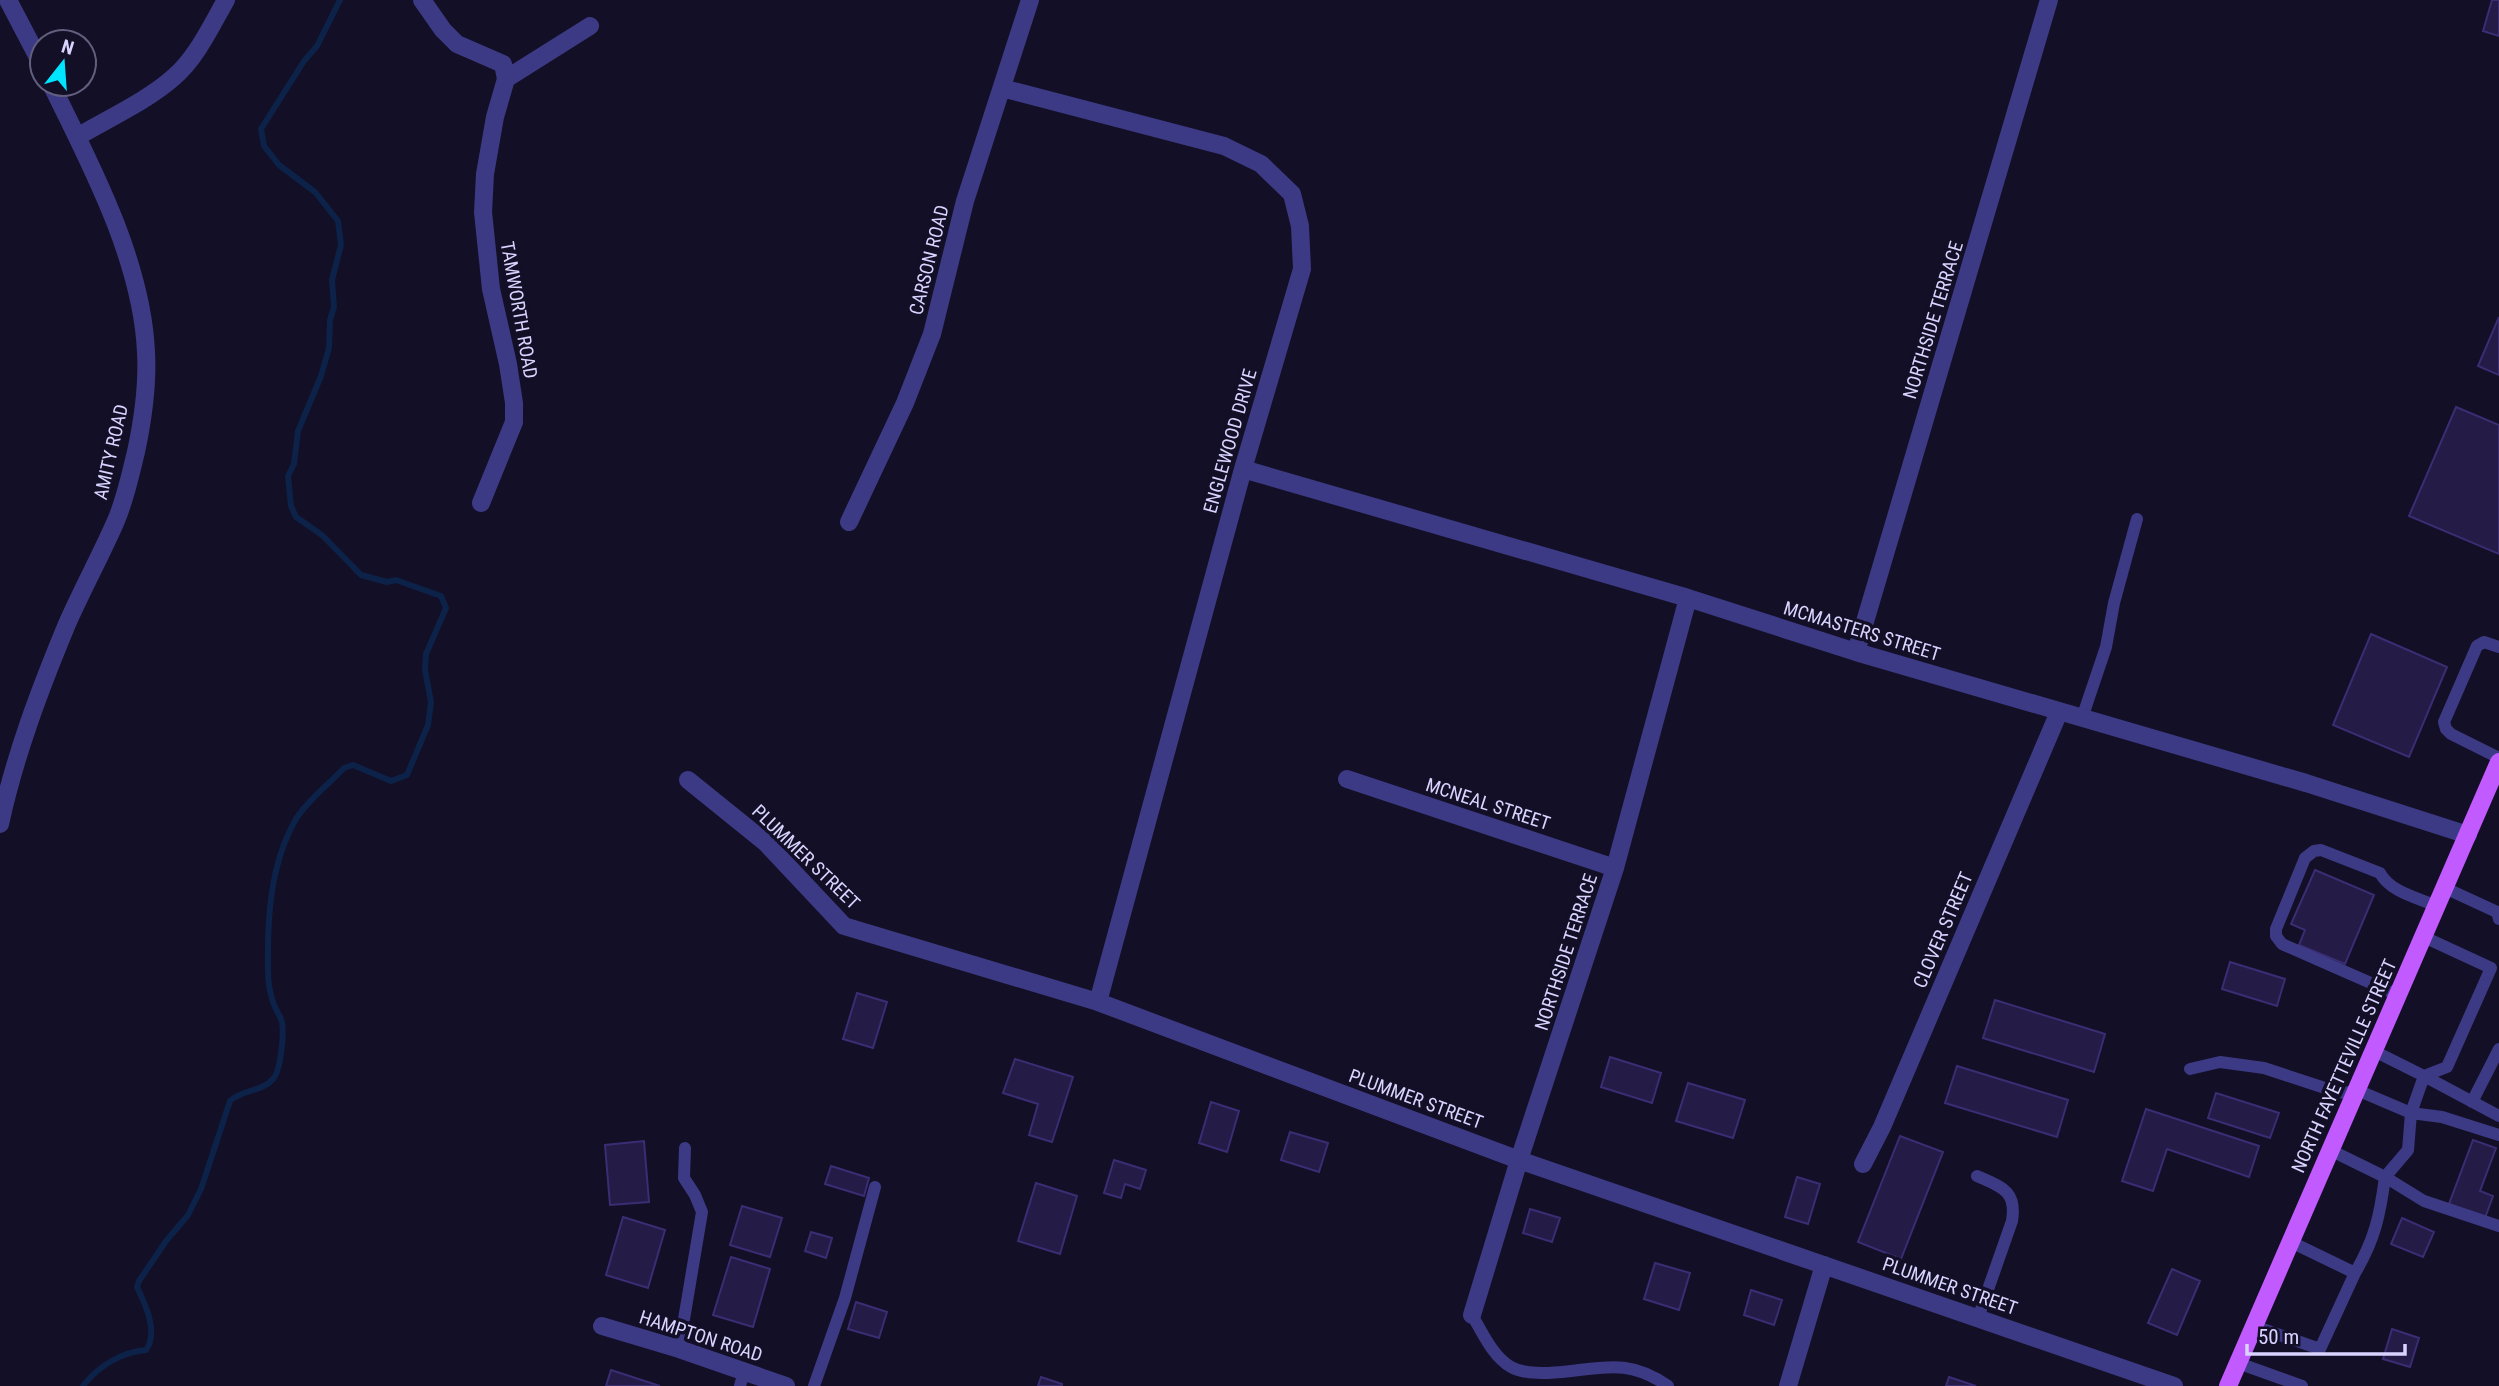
<svg xmlns="http://www.w3.org/2000/svg" width="2499" height="1386" viewBox="0 0 2499 1386" font-family="'Roboto Condensed',sans-serif">
<style>
.lines{fill:none;stroke-linecap:round;stroke-linejoin:round}
.stream{stroke:#0c2248;stroke-width:6}
.building{fill:#241b47;stroke:#3b2d73;stroke-width:2}
.service{stroke:#3d3a85;stroke-width:12}
.minor{stroke:#3d3a85;stroke-width:18}
.primary{stroke:#c25bff;stroke-width:18}
.labels{text-anchor:middle;dominant-baseline:central;stroke-width:7;stroke-linejoin:round;paint-order:stroke}
.street-label{font-size:19px;fill:#d9d4ff;stroke:#130f26}
</style>
<rect width="100%" height="100%" fill="#130f26"/>
<g class="lines">
<path class="stream" d="M83,1386C98,1366 122,1352 146,1350C159,1332 145,1304 137,1287L139,1281L166,1241L188,1215L201,1189L230,1101C243,1089 262,1092 273,1079C281,1070 284,1034 282,1022C280,1015 275,1009 273,1002C270,993 268,980 268,971C267,919 270,864 296,819C306,802 330,783 344,768L353,765L391,781L407,775L428,725L431,702L425,670L426,654L446,608L441,596L396,580L387,582L361,575L322,535L296,517L291,506L288,476L294,464L298,431L321,376L329,348L330,320L334,307L332,280L341,245L338,221L315,192L279,165L264,146L261,129L304,61L317,46L340,0"/>
</g>
<path class="building" d="M2492,0H2499V36L2483,31Z
M2499,317V375L2478,366Z
M2456,407L2499,425V554L2409,516Z
M2371,634L2447,667L2409,757L2333,725Z
M2315,870L2374,895L2345,964L2299,945L2305,930L2291,924Z
M2230,962L2285,979L2277,1006L2222,989Z
M857,993L887,1002L873,1048L843,1039Z
M1995,1000L2105,1034L2094,1072L1983,1038Z
M1610,1057L1661,1073L1652,1103L1601,1087Z
M1015,1059L1073,1077L1052,1142L1029,1135L1038,1104L1003,1093Z
M1957,1066L2068,1100L2057,1137L1945,1103Z
M1688,1083L1745,1100L1733,1138L1676,1121Z
M2216,1093L2279,1113L2270,1138L2208,1118Z
M1211,1102L1239,1111L1227,1152L1199,1143Z
M2146,1109L2259,1146L2249,1177L2167,1149L2153,1191L2122,1181Z
M1290,1132L1328,1143L1319,1172L1281,1160Z
M1900,1136L1943,1152L1901,1259L1858,1242Z
M2473,1140L2496,1148L2480,1191L2493,1196L2485,1218L2449,1204Z
M644,1141L649,1202L610,1205L605,1145Z
M1114,1160L1146,1170L1140,1189L1125,1184L1121,1198L1104,1193Z
M831,1166L869,1178L864,1196L825,1184Z
M1797,1177L1820,1184L1808,1224L1785,1217Z
M1036,1183L1077,1196L1060,1254L1018,1241Z
M742,1206L782,1218L770,1257L730,1245Z
M1530,1209L1560,1218L1552,1242L1523,1233Z
M623,1217L665,1230L648,1288L606,1275Z
M2402,1218L2434,1232L2423,1257L2391,1244Z
M811,1232L832,1238L826,1258L805,1251Z
M731,1257L770,1269L753,1327L713,1315Z
M1655,1263L1690,1273L1679,1310L1644,1299Z
M2172,1269L2200,1281L2177,1335L2148,1323Z
M1751,1290L1782,1300L1774,1325L1744,1315Z
M856,1302L887,1312L879,1338L848,1329Z
M2392,1329L2419,1338L2410,1367L2383,1359Z
M611,1370L660,1386H606Z
M1041,1377L1062,1384V1386H1038Z
M1949,1377L1976,1386H1946Z"/>
<g class="lines">
<path class="service" d="M2499,647L2484,642L2477,646L2444,722L2446,729L2451,734L2499,758
M2082,718L2106,647L2114,603L2137,519
M2445,888L2497,912L2499,919
M2424,937L2491,968L2447,1067L2424,1076
M2398,995L2282,944L2276,936V929L2305,858L2314,851L2321,850L2380,873C2390,892 2418,898 2437,906
M2374,1051L2424,1076L2411,1113L2442,1117L2499,1135
M2190,1069L2220,1062L2264,1068L2334,1091L2345,1093L2357,1090L2411,1113L2408,1150L2385,1177L2424,1201L2499,1226
M2424,1076L2499,1116
M2472,1102L2499,1049
M2330,1150L2385,1177C2380,1215 2375,1239 2355,1273
M1977,1176C2002,1187 2017,1191 2012,1221L1978,1318
M1472,1315C1482,1332 1493,1357 1511,1367C1522,1373 1536,1373 1548,1373C1596,1371 1624,1355 1668,1386
M2254,1326L2320,1349L2355,1273L2291,1242
M679,1349L702,1212L695,1195L684,1178L685,1148
M2238,1363L2302,1386
M740,1386L744,1372
M814,1386L845,1298L875,1187"/>
<path class="minor" d="M8,0L42,65
M422,0L443,30L457,44L503,64L506,79L495,117L485,174L483,212L491,289L508,364L514,403V422L481,503
M506,79L590,26
M1002,88L1224,146L1261,164L1292,194L1300,226L1302,269L1243,469L1098,1002
M77,137C109,118 147,101 174,77C197,57 211,26 226,0
M1243,469L1688,598L1856,652L2306,783L2468,835
M849,522L905,403L932,334L965,201L1030,0
M1856,652L2049,0
M1347,779L1615,868
M688,780L766,843L844,926L1098,1002L1519,1160L2174,1386
M0,824C15,755 40,689 67,624C82,590 100,557 115,523C125,501 130,476 136,452C143,419 148,386 146,352C142,261 91,165 51,84
M1863,1164L1882,1127L2059,712
M1472,1315L1519,1160L1615,868L1688,598
M602,1326L679,1349L786,1386
M1788,1386L1824,1265"/>
<path class="primary" d="M2228,1386L2499,762"/>
</g>
<g class="labels">
<g class="street-label">
<text transform="translate(929 260) rotate(-76)">CARSON ROAD</text>
<text transform="translate(519 310) rotate(80)">TAMWORTH ROAD</text>
<text transform="translate(1933 320) rotate(-73)">NORTHSIDE TERRACE</text>
<text transform="translate(1230 441) rotate(-74)">ENGLEWOOD DRIVE</text>
<text transform="translate(111 452) rotate(-77)">AMITY ROAD</text>
<text transform="translate(1862 631) rotate(17)">MCMASTERS STREET</text>
<text transform="translate(1488 804) rotate(18)">MCNEAL STREET</text>
<text transform="translate(806 857) rotate(44)">PLUMMER STREET</text>
<text transform="translate(1943 930) rotate(-67)">CLOVER STREET</text>
<text transform="translate(1566 952) rotate(-72)">NORTHSIDE TERRACE</text>
<text transform="translate(2344 1066) rotate(-66)">NORTH FAYETTEVILLE STREET</text>
<text transform="translate(1416 1099) rotate(20)">PLUMMER STREET</text>
<text transform="translate(1950 1286) rotate(19)">PLUMMER STREET</text>
<text transform="translate(701 1336) rotate(18)">HAMPTON ROAD</text>
</g>
</g>
<g transform="translate(63 63) rotate(17)"><circle r="33" fill="#130f26" stroke="#625e7d" stroke-width="2"/>
<path d="M0-5L12 26L0 18L-12 26Z" fill="#00e5ff"/>
<text y="-10" font-size="19" font-weight="bold" text-anchor="middle" fill="#d9d4ff">N</text>
</g>
<path d="M2247 1344v10h158v-10" fill="none" stroke="#d9d4ff" stroke-width="3.5"/>
<text x="2258" y="1344" font-size="21" fill="#d9d4ff" stroke="#130f26" stroke-width="5" paint-order="stroke">50 m</text>
</svg>
